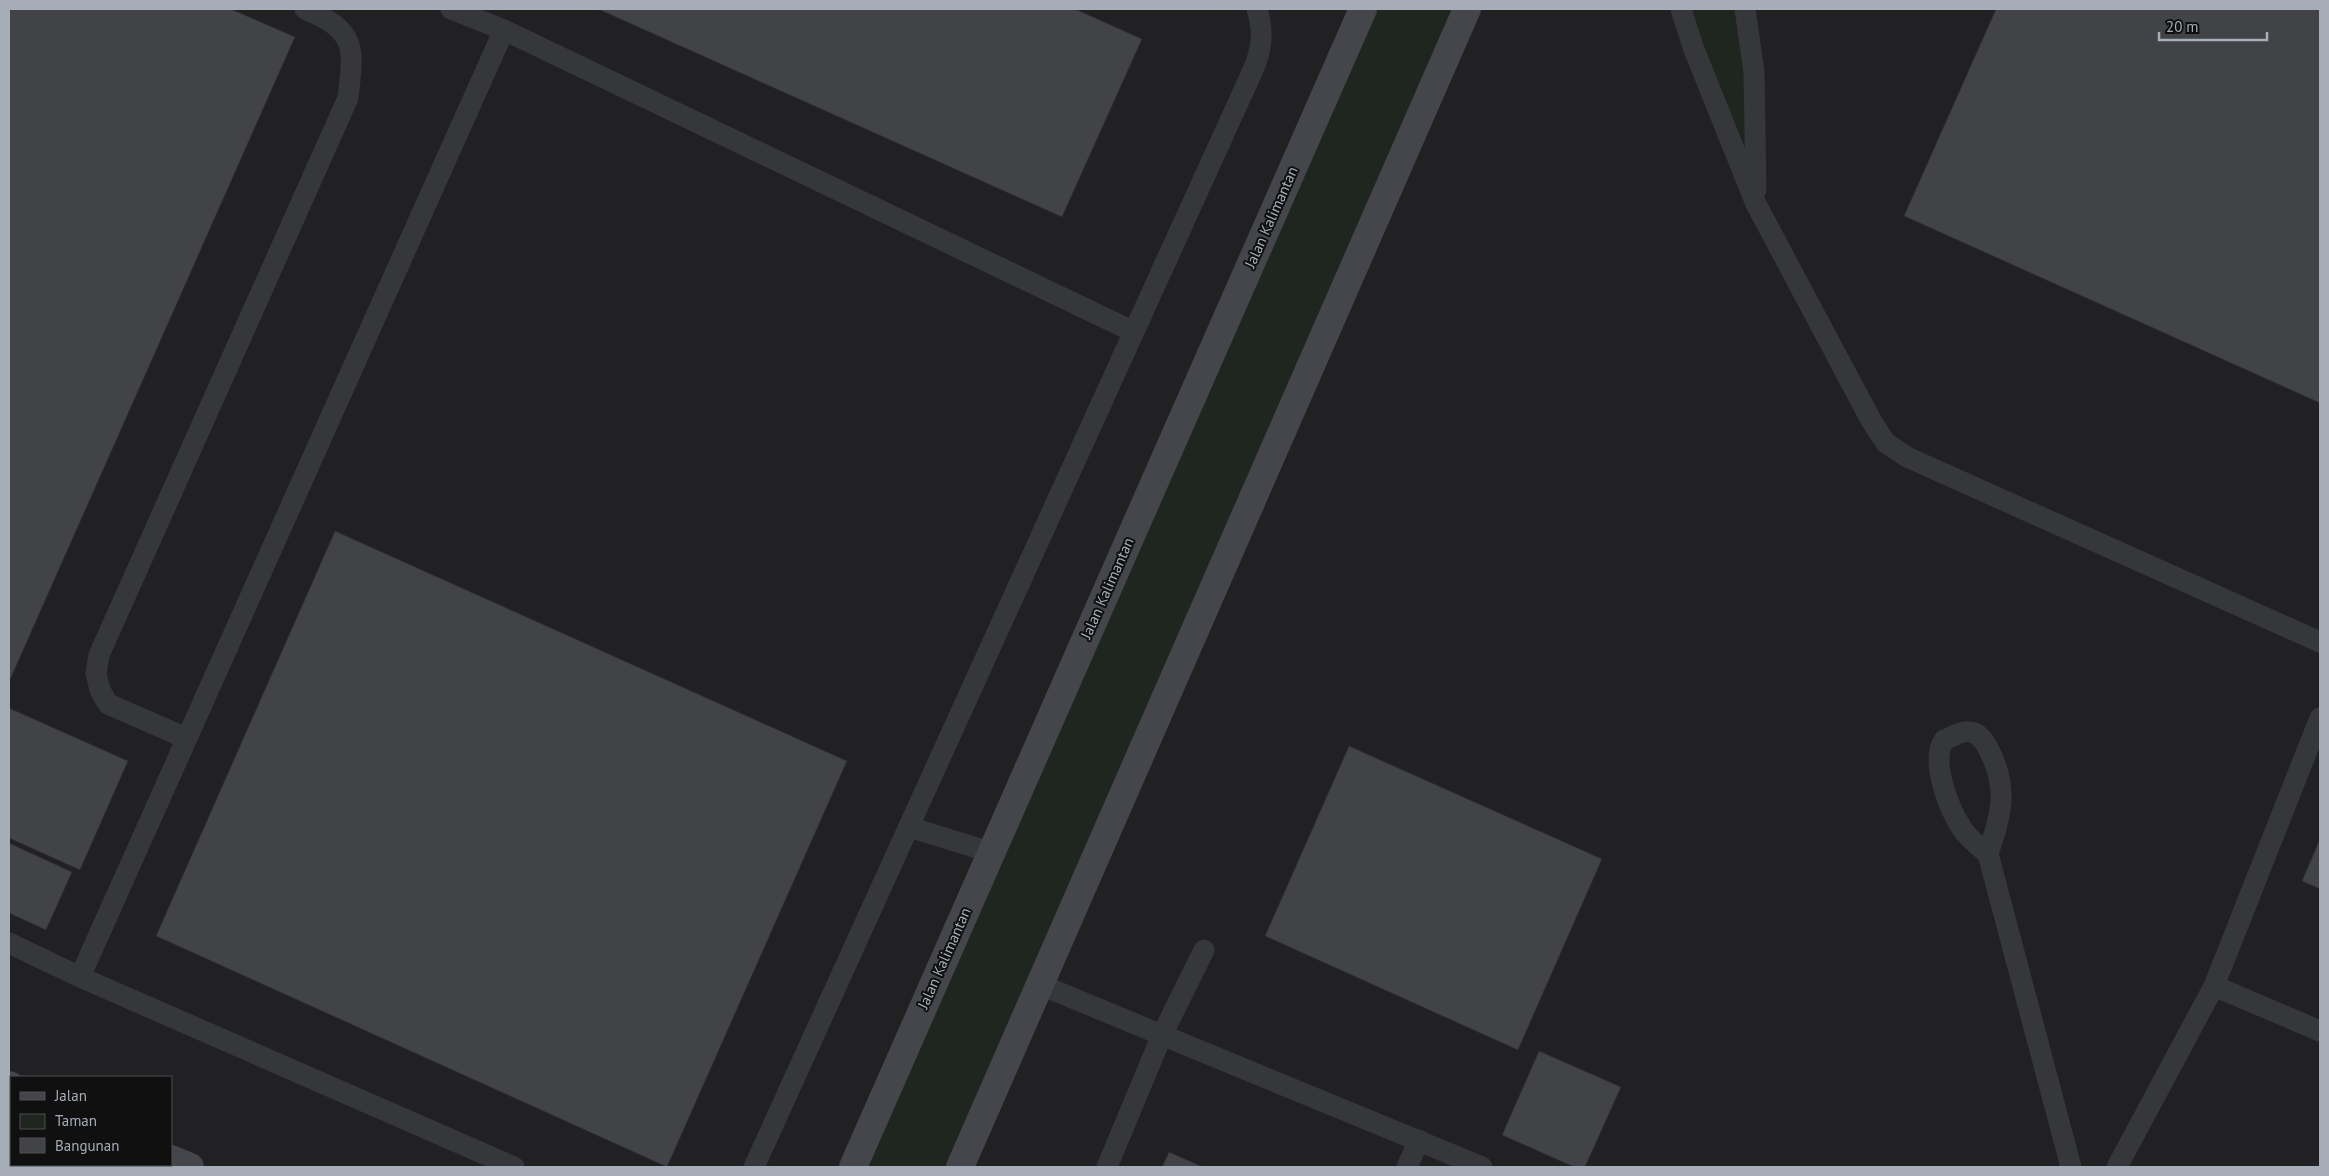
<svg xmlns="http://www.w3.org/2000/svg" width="2329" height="1176" viewBox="0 0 2329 1176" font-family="'PT Sans',sans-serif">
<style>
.built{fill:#212123;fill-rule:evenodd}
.green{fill:#1f261f}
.building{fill:#414346;stroke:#2f2f32}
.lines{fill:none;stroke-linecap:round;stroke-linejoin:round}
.lane{stroke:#36373b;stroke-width:21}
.secondary{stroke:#44464b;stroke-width:28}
.labels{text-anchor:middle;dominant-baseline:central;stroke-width:4;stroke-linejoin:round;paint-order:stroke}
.street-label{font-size:15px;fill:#a6adb7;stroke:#101011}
</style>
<rect width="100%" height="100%" fill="#151516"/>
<path class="built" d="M9,9H2320V1167H9ZM11,1077H171V1165H11Z"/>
<path class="green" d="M1363,9H1470L960,1167H853Z
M1681,9H1745L1756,204Z
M9,1085L11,1086V1165H171L190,1167H9Z"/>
<path class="building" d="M9,9H231L295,37L9,682Z
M598,9H1075L1142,39L1062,217Z
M1996,9H2320V403L1904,216Z
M335,531L847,761L667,1167L156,936Z
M9,708L128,761L80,870L9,838Z
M1349,746L1602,859L1518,1050L1265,936Z
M2320,839V889L2302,881Z
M9,843L72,872L46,930L9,913Z
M1539,1051L1621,1087L1585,1167H1574L1502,1135Z
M1169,1152L1203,1167H1162Z"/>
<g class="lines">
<path class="lane" d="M451,9L504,30L1134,332
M1681,9L1693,47L1756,204L1872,422L1886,443L1907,457L2320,642
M1745,9L1754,72L1756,190
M186,738L108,704L100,690L96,673L99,655L348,98C354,47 357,31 305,9
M909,827L990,852
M1988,854C2001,815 2009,789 1989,750C1985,742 1980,733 1970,732C1963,730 1952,737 1944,740C1930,761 1949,810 1963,830C1969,839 1980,847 1988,854L2071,1167
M9,943L80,977L514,1167
M1204,950L1162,1035L1482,1167
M80,977L504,30
M1041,985L1162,1035L1107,1167
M2214,986L2320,1031
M754,1167L1253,70C1262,49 1264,32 1257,9
M1407,1167L1419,1140
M2117,1167L2214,986L2320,718"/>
<path class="secondary" d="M9,1085L11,1086
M171,1159L190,1167
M853,1167L1363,9
M960,1167L1467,9"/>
</g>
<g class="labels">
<g class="street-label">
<text transform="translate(1271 217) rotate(-66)">Jalan Kalimantan</text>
<text transform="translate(1107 588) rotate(-66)">Jalan Kalimantan</text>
<text transform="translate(944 958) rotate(-66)">Jalan Kalimantan</text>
</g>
</g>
<rect width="2329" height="1176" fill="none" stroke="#a6adb7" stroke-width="20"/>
<rect x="10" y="1076" width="162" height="90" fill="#101011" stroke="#4c4f53"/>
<rect x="20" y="1092" width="25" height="8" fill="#44464b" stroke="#4c4f53"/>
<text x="55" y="1101" font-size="15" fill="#a6adb7">Jalan</text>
<rect x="20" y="1114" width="25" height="15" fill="#1f261f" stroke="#4c4f53"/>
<text x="55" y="1126" font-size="15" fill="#a6adb7">Taman</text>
<rect x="20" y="1138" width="25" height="15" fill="#414346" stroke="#4c4f53"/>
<text x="55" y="1151" font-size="15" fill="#a6adb7">Bangunan</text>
<path d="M2159 32v8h108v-8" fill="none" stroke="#a6adb7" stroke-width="2.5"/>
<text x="2166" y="32" font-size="15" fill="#a6adb7" stroke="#101011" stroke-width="4" paint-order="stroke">20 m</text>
</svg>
